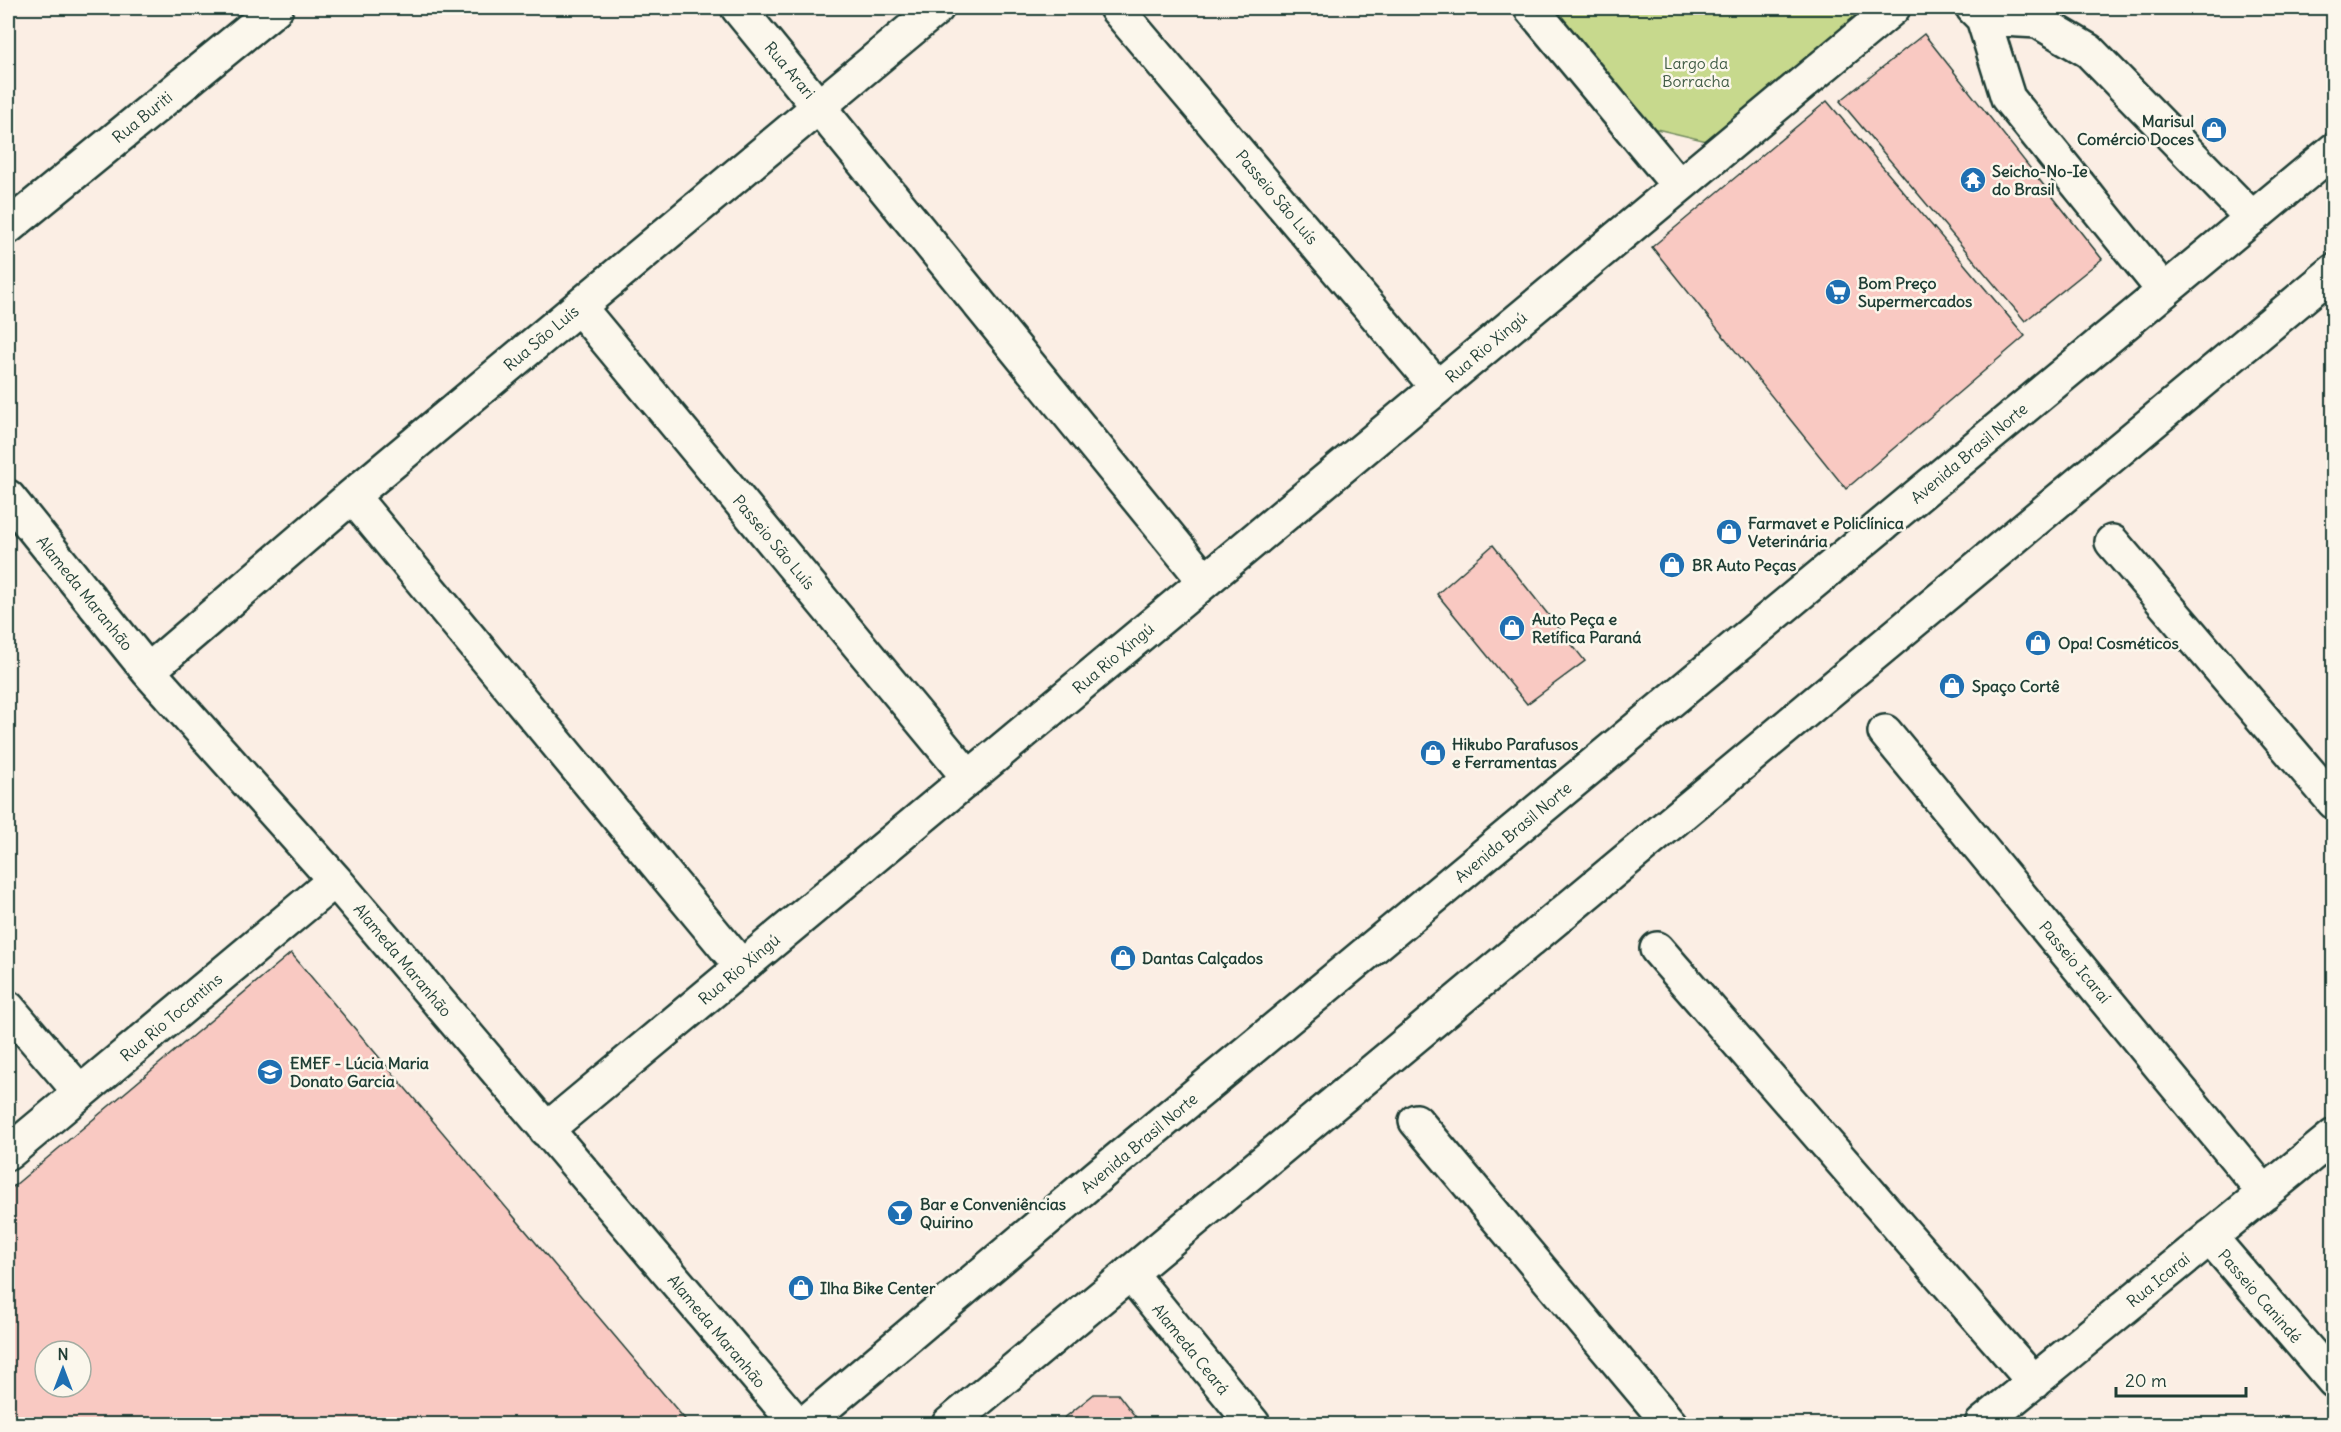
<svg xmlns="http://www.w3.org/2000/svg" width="2341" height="1432" viewBox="0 0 2341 1432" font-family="Delius,sans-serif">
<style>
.green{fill:#c7d98d;stroke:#738b60;stroke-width:1.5}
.building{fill:#f9c9c2;stroke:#1f3d34;stroke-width:1.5;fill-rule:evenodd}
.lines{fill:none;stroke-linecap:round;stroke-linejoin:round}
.minor-casing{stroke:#1f3d34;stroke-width:38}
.major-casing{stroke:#1f3d34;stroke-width:38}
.minor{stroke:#fbf7ec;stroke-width:33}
.major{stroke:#fbf7ec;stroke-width:33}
.labels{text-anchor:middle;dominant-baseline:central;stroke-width:5;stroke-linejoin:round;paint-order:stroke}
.park-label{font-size:16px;fill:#415c46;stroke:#fbf7ec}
.street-label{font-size:16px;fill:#1f3d34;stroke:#fbf7ec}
.poi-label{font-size:16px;font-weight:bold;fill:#1f3d34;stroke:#fbf7ec;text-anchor:start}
</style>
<rect width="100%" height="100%" fill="#fbeee4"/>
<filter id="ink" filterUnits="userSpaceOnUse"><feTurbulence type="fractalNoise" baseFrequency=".0167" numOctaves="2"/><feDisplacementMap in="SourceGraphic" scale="12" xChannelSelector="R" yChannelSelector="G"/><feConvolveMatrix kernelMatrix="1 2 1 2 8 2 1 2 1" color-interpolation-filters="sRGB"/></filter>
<g filter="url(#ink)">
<path class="green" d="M1546,8H1869L1715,143L1640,125Z"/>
<path class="building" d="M1924,34L2102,259L2025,321L1840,101Z
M1827,101L2025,336L1846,489L1652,247Z
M1493,545L1585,661L1527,704L1437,594Z
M291,953L689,1424H8V1191ZM45,1351H81V1387H45Z
M1094,1394H1118L1141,1424H1057Z"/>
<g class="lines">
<g class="minor-casing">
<path id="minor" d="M738,8L1205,581
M1116,8L1437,387
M1531,8L1679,186
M1973,8L1983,18L2008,98L2164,291
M1983,18L2038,21L2089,51L2252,218
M8,227L276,8
M579,307L969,778
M352,496L742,967
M8,497L148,671L335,880L797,1424
M2112,542L2334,802
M148,671L352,496L937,8
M1885,732L2265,1193
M1657,949L2034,1382
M8,1008L80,1092
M1416,1121L1670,1424
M546,1130L1893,8
M8,1153L335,880
M2210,1237L2334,1381
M1130,1273L1253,1424
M1982,1424L2334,1136"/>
</g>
<g class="major-casing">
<path id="major" d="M804,1424L1105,1170L2334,150
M949,1424L2334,271"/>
</g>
<use href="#minor" class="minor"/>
<use href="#major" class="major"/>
</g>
</g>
<defs>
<g id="shop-disc" transform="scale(1.35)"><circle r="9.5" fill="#1f6fb2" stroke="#fbf7ec"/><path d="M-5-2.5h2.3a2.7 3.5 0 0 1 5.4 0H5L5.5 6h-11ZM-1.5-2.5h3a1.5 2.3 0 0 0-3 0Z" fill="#fff"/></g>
<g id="temple-disc" transform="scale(1.35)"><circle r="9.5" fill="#1f6fb2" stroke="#fbf7ec"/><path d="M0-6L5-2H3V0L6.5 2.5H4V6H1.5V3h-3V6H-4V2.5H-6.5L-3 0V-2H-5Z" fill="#fff"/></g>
<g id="supermarket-disc" transform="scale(1.35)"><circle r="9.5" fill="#1f6fb2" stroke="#fbf7ec"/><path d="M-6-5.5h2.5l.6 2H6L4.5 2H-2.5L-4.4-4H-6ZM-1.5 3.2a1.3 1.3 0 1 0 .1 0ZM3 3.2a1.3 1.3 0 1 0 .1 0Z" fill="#fff"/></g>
<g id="school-disc" transform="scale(1.35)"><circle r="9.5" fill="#1f6fb2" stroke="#fbf7ec"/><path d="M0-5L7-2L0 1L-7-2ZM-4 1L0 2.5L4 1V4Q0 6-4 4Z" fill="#fff"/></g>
<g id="bar-disc" transform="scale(1.35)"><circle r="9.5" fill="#1f6fb2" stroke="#fbf7ec"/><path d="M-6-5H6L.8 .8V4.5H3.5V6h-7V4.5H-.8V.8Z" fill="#fff"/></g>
</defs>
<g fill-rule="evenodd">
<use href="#shop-disc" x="2214" y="130"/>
<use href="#temple-disc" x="1973" y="180"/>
<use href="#supermarket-disc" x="1838" y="292"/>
<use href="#shop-disc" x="1729" y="532"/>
<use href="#shop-disc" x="1672" y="565"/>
<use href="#shop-disc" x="1512" y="628"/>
<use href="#shop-disc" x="2038" y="643"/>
<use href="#shop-disc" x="1952" y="686"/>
<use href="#shop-disc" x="1433" y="753"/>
<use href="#shop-disc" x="1123" y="958"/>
<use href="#school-disc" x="270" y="1072"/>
<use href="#bar-disc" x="900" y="1213"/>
<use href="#shop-disc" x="801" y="1288"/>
</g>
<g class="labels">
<g class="park-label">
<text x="1696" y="63">Largo da<tspan x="1696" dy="18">Borracha</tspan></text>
</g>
<g class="street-label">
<text transform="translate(790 70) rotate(50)">Rua Arari</text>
<text transform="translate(142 117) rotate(-39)">Rua Buriti</text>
<text transform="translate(1277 197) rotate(50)">Passeio São Luís</text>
<text transform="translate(541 338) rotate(-40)">Rua São Luís</text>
<text transform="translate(1486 347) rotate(-40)">Rua Rio Xingú</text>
<text transform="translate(1969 453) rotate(-40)">Avenida Brasil Norte</text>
<text transform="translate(774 542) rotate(50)">Passeio São Luís</text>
<text transform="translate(85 593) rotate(51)">Alameda Maranhão</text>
<text transform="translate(1113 658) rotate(-40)">Rua Rio Xingú</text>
<text transform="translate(1513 832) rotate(-40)">Avenida Brasil Norte</text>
<text transform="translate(403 960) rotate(50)">Alameda Maranhão</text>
<text transform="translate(2075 962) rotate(50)">Passeio Icaraí</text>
<text transform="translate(739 969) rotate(-40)">Rua Rio Xingú</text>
<text transform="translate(171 1017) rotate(-40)">Rua Rio Tocantins</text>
<text transform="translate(1139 1143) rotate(-40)">Avenida Brasil Norte</text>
<text transform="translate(2158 1280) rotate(-39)">Rua Icaraí</text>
<text transform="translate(2260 1296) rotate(49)">Passeio Canindé</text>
<text transform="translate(717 1331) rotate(50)">Alameda Maranhão</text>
<text transform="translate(1191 1349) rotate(51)">Alameda Ceará</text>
</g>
<g class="poi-label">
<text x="2194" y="121" text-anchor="end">Marisul<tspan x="2194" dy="18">Comércio Doces</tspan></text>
<text x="1992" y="171">Seicho-No-Ie<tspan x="1992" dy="18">do Brasil</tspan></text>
<text x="1858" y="283">Bom Preço<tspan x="1858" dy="18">Supermercados</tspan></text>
<text x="1748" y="523">Farmavet e Policlínica<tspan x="1748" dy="18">Veterinária</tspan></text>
<text x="1692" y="565">BR Auto Peças</text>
<text x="1532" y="619">Auto Peça e<tspan x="1532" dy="18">Retífica Paraná</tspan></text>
<text x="2058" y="643">Opa! Cosméticos</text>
<text x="1972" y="686">Spaço Cortê</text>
<text x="1452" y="744">Hikubo Parafusos<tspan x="1452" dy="18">e Ferramentas</tspan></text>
<text x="1142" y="958">Dantas Calçados</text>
<text x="290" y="1063">EMEF - Lúcia Maria<tspan x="290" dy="18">Donato Garcia</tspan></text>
<text x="920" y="1204">Bar e Conveniências<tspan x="920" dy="18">Quirino</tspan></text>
<text x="820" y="1288">Ilha Bike Center</text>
</g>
</g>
<rect width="2341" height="1432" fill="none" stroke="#fbf7ec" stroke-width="30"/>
<rect x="15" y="15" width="2311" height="1402" fill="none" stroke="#1f3d34" stroke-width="2" filter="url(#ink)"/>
<g transform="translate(63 1369)"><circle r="28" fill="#fbf7ec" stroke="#a3ada2" stroke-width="1.5"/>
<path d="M0-4.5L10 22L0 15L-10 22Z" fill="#1f6fb2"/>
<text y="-9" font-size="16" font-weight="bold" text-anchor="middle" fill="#1f3d34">N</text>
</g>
<path d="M2116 1387v9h130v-9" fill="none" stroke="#1f3d34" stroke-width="3"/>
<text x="2125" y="1387" font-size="18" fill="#1f3d34" stroke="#fbf7ec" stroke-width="4.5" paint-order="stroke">20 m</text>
</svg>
